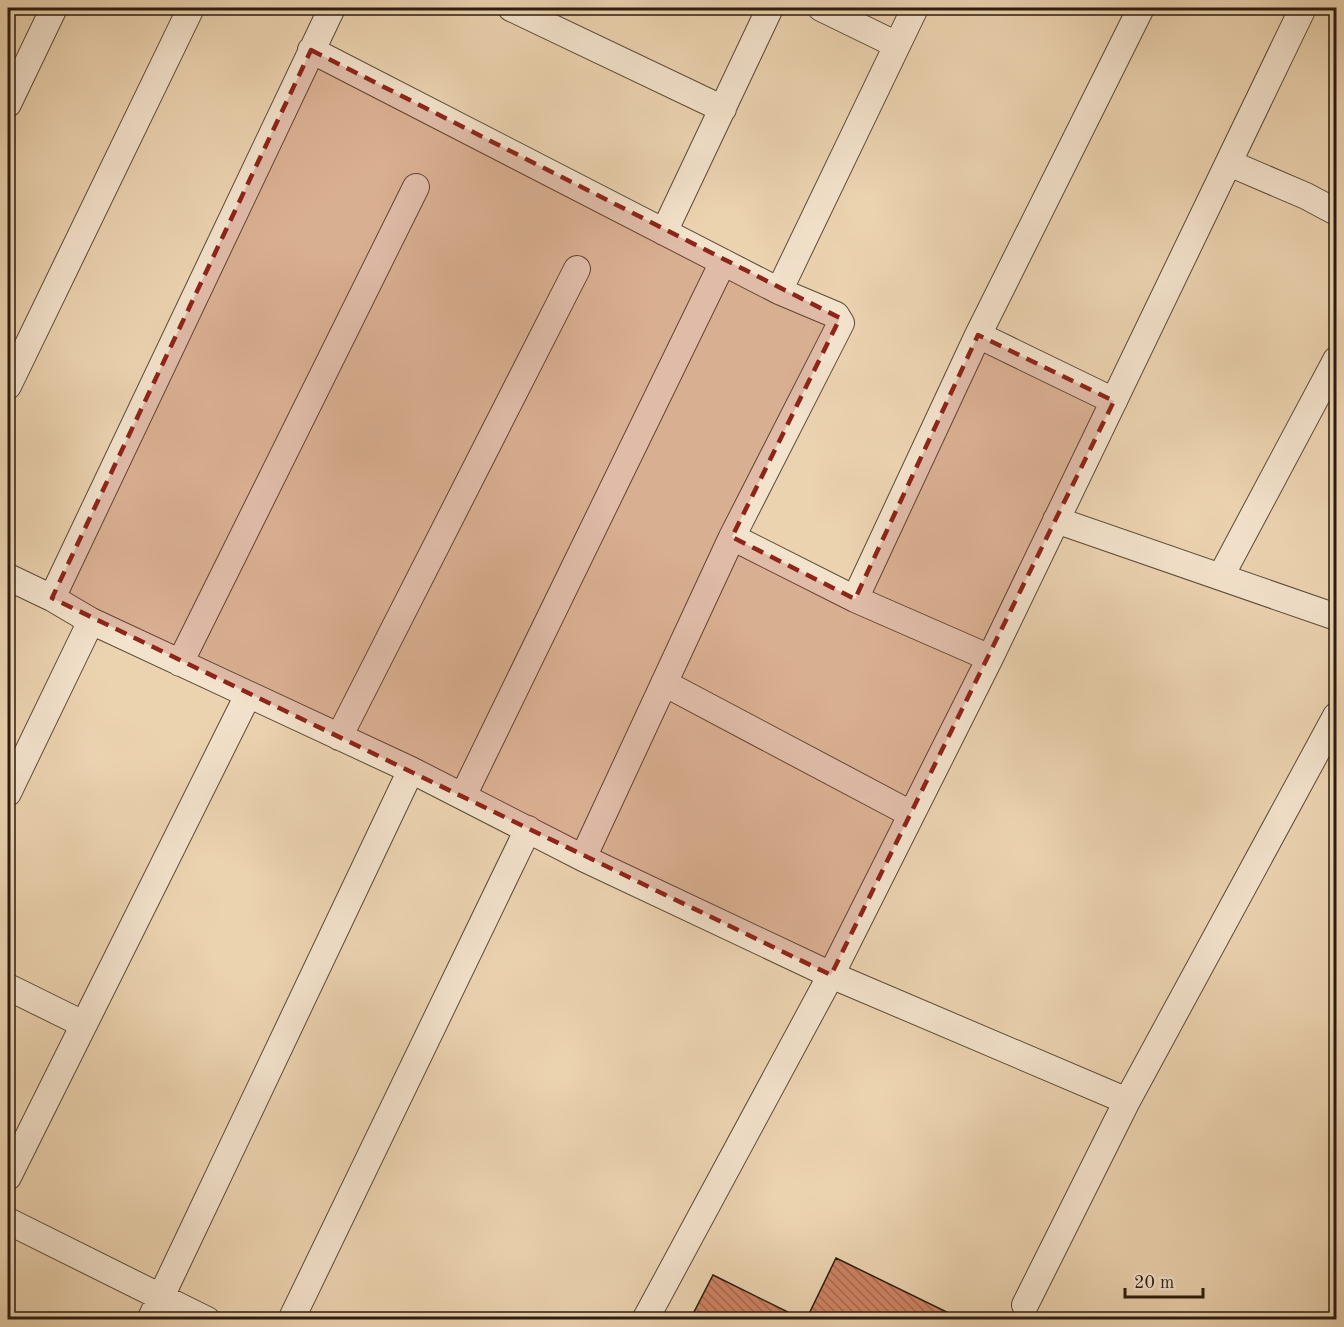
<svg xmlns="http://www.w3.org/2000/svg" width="1344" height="1327" viewBox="0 0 1344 1327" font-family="'Old Standard TT',serif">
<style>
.building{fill:url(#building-back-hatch);stroke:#2b1c0f;stroke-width:1.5}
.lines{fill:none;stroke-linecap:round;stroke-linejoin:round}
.minor-casing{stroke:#5b4a37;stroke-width:28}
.minor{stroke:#f3e2cc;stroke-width:26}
.marked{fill:#8f2418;fill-opacity:0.2;stroke:#8f2418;stroke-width:4.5;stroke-dasharray:12 8;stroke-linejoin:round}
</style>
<defs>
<pattern id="building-back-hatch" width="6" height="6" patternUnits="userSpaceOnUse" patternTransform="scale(1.5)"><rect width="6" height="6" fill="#ce8363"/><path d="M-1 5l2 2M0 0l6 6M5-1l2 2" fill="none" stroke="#a76a50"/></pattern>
</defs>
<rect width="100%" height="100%" fill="#ecd3b0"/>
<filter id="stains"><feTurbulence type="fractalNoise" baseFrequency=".00333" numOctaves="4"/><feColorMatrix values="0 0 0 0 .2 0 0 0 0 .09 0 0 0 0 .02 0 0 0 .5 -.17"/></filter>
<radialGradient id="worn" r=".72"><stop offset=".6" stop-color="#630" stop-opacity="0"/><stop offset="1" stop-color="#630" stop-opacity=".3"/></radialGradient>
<path class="building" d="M836,1258L963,1320H806Z
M713,1275L804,1320H704L693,1314Z"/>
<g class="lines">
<g class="minor-casing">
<path id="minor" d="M511,8L723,109
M821,8L897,45
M311,50L779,291L836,315L841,323L732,537L583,858
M8,104L54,8
M1229,163L1306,196L1336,212
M664,232L770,8
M779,291L915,8
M978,335L1114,401
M8,386L191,8
M1056,520L1336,617
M732,537L855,599L990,658
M1221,576L1336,360
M8,577L52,598L91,621L411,770L583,858L831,975L1127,1101L1336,716
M52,598L332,8
M855,599L978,335L1141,8
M180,663L416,187
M664,683L911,814
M339,737L577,269
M8,793L91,621
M463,796L723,262
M8,987L83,1024
M8,1177L248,695
M8,1221L207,1320
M1025,1305L1127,1101
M150,1320L411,770
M291,1320L528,829
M645,1320L831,975L990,658L1303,8"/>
</g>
<use href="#minor" class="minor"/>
</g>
<path class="marked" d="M311,50L840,318L732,537L855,599L978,335L1114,401L831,975L52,598Z"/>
<rect width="1344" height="1327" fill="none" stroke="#ecd3b0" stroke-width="30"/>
<rect x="9" y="9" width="1326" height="1309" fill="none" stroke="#2b1c0f" stroke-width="3"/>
<rect x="15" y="15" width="1314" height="1297" fill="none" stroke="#2b1c0f" stroke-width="1.5"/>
<path d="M1125 1288v9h78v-9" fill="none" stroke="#2b1c0f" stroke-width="3"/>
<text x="1134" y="1288" font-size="18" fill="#2b1c0f" stroke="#f3e2cc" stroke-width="4.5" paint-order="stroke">20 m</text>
<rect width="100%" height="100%" filter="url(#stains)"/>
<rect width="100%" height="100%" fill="url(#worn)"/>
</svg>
